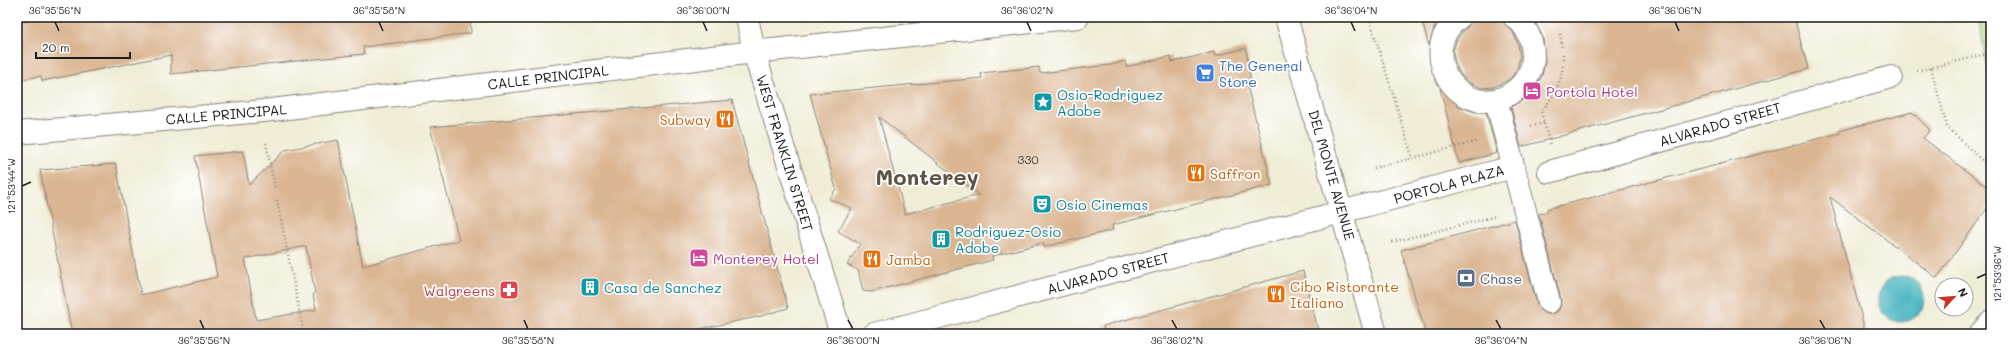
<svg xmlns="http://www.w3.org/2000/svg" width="2008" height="351" viewBox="0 0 2008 351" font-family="Mali,sans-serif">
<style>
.green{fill:#a6d17e;stroke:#61764d}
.water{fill:#43b2be;stroke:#30676d}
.building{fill:#dab592;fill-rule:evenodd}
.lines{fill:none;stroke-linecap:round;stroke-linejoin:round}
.minor-casing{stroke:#86847a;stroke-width:24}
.major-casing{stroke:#86847a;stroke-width:24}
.path{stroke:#86847a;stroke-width:2.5;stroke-dasharray:1 3;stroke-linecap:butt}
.minor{stroke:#fff;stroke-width:22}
.major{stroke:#fff;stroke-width:22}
.ticks{fill:none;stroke:#1c1c1c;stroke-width:1.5}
.labels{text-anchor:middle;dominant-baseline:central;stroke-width:3.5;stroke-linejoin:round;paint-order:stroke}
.number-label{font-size:12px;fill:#4c423a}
.shop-label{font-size:14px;fill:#366cbe;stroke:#fff;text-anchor:start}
.street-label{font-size:14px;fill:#1c1c1c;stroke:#fff}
.hotel-label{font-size:14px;fill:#b23c85;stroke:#fff;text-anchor:start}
.culture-label{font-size:14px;fill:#0d838f;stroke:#fff;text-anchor:start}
.food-label{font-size:14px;fill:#c56008;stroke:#fff;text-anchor:start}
.service-label{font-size:14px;fill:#4e5e75;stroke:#fff;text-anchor:start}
.health-label{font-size:14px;fill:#be3a42;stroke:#fff;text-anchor:end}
.town-label{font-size:22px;font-weight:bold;fill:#5e5245;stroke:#fff}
.neatline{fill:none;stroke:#1c1c1c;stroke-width:1.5}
.ticks-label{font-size:10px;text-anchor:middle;fill:#1c1c1c}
</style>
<rect width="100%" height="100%" fill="#fff"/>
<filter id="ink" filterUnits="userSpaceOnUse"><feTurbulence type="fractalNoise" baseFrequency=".025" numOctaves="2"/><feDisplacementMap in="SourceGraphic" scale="8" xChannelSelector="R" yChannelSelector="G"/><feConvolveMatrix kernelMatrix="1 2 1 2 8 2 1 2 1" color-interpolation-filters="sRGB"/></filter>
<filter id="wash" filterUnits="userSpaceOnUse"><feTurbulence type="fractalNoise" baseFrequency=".012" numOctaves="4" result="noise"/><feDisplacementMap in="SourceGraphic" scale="16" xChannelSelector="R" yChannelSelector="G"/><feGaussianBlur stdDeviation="0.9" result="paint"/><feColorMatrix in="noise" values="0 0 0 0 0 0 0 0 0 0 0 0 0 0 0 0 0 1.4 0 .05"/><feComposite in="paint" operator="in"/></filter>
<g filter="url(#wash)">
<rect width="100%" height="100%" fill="#f0edd7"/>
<path class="green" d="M1978,17H1991V76L1989,77Z"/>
<path class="water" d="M1878 299a23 23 0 1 1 46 0a23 23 0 1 1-46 0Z"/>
<g id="blocks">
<path class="building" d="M26,17H470L471,33L363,47L364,54L171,74V55L42,81L41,76L17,80V22H27Z
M1421,17H1443L1434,28L1429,46Z
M1472,17H1502L1503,22L1513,32L1518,44L1520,57L1517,69L1510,79L1494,87L1482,88L1470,83L1461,75L1455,63L1453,51L1457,39L1469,25Z
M1532,17H1794L1808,69L1521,147L1511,107L1526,98L1533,90L1542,76L1545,62L1543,37Z
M1246,48L1251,83L1247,85L1272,185L1112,225L1113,230L1044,247L1043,243L992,256L993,260L871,292L863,291L858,270L847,265L860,244L838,231L852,208L829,199L836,189L810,94L982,78L981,73L1039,67L1040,73L1111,65L1125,61L1126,67L1171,56L1172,62L1214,52L1215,56ZM879,117L979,195L905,214Z
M1440,88L1459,106L1475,112H1486L1497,153L1459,163Z
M732,100L788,308L761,316L677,334H72L40,170L116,164L141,295L217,277L195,156L243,151L249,185L285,150L338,140L363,266L459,240L430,127ZM306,246L315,293L313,294L316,310L256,320L245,259Z
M1912,112L1930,130L1923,138L1991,190V203L1937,278L1830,197L1866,334H1426L1401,250L1515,220L1537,305L1540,310L1545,314H1553L1558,311L1561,306V299L1539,214L1547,212V209L1840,133L1839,131Z
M1303,271L1319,334H1104L1103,326Z"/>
</g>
</g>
<g filter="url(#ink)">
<use href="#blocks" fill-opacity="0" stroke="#86847a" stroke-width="1"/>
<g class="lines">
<g class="minor-casing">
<path id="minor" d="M1460,17C1410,54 1466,130 1517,89C1526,81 1533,69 1533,57C1533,42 1527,25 1514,17
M1496,100L1549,302
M17,133L263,111L754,52L1078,17
M1549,172L1891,77
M874,334L1513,167"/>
</g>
<g class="major-casing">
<path id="major" d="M747,17L754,52L841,334
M1286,17L1376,334
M1980,334L1991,321"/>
</g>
<path class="path" d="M1369,17L1413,159
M1560,34L1562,49
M1931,68L1947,127L1991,169
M1917,71L1991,53
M1531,126L1544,123
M266,143L275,188
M1550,144L1541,112C1556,93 1564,79 1563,54
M1374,168L1478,141
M277,200L304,334
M1392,242L1497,216"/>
<use href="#minor" class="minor"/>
<use href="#major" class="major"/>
</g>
</g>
<path class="ticks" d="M55,22L59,31M379,22L383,31M703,22L707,31M1027,22L1031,31M1351,22L1355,31M1675,22L1679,31M22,186L31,182M1977,278L1986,274M200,320L204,329M524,320L528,329M848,320L853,329M1172,320L1177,329M1496,320L1501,329M1820,320L1825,329"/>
<defs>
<g id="supermarket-square" transform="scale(1)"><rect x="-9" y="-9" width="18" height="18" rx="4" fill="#3f7fe0" stroke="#fff"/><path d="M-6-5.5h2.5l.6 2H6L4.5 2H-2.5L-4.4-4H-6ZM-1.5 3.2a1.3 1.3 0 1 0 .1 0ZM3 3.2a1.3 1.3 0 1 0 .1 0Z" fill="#fff"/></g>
<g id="hotel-square" transform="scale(1)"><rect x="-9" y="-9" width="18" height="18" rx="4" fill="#d1479c" stroke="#fff"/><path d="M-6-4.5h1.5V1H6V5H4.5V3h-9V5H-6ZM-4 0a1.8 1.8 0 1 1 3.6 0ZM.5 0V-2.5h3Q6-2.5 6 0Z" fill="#fff"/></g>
<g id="sight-square" transform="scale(1)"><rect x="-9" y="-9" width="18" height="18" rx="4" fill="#0f9aa8" stroke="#fff"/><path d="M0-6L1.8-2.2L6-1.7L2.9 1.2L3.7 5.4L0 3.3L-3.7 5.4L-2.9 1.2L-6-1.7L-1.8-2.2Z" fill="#fff"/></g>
<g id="restaurant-square" transform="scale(1)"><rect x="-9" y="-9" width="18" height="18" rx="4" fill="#e8710a" stroke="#fff"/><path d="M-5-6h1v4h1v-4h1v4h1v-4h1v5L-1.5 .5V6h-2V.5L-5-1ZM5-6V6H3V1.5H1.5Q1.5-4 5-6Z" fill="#fff"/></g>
<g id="theatre-square" transform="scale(1)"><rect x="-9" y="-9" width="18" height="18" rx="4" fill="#0f9aa8" stroke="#fff"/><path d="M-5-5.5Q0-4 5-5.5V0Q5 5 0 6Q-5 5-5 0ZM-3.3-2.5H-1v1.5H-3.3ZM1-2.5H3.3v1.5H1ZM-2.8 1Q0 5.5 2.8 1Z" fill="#fff"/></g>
<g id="building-square" transform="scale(1)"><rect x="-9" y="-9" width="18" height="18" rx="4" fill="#0f9aa8" stroke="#fff"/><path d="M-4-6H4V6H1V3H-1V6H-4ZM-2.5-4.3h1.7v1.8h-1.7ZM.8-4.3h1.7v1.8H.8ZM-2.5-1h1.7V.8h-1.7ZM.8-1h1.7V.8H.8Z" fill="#fff"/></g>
<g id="bank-square" transform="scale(1)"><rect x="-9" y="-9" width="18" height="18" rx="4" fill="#5c6f8a" stroke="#fff"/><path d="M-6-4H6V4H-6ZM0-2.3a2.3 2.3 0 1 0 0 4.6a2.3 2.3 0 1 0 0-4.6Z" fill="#fff"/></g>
<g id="pharmacy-square" transform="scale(1)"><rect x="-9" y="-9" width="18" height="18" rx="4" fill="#e0444e" stroke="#fff"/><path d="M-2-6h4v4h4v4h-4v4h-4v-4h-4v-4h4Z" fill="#fff"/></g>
</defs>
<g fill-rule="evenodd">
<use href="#supermarket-square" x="1205" y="73"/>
<use href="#hotel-square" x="1532" y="91"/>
<use href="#sight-square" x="1043" y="102"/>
<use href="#restaurant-square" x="725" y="119"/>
<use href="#restaurant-square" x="1196" y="173"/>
<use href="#theatre-square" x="1042" y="204"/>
<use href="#building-square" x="941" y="239"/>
<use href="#hotel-square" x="699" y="258"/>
<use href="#restaurant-square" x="872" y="259"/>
<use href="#bank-square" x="1466" y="278"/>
<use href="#building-square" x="590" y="287"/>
<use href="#pharmacy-square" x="509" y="290"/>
<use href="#restaurant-square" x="1276" y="294"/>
</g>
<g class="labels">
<g class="number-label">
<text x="1028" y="159">330</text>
</g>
<g class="shop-label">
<text x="1219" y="65">The General<tspan x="1219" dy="16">Store</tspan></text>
</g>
<g class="street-label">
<text transform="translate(548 77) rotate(-7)">CALLE PRINCIPAL</text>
<text transform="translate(226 114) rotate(-5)">CALLE PRINCIPAL</text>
<text transform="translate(1720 124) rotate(-16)">ALVARADO STREET</text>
<text transform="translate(785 153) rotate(73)">WEST FRANKLIN STREET</text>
<text transform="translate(1332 175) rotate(74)">DEL MONTE AVENUE</text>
<text transform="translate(1449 184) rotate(-15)">PORTOLA PLAZA</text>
<text transform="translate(1108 273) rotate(-15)">ALVARADO STREET</text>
</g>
<g class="hotel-label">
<text x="1546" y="91">Portola Hotel</text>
<text x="713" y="258">Monterey Hotel</text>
</g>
<g class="culture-label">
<text x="1057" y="94">Osio-Rodriguez<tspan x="1057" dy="16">Adobe</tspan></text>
<text x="1056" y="204">Osio Cinemas</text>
<text x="955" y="231">Rodriguez-Osio<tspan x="955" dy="16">Adobe</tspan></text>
<text x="604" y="287">Casa de Sanchez</text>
</g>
<g class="food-label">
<text x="711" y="119" text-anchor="end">Subway</text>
<text x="1210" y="173">Saffron</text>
<text x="886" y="259">Jamba</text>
<text x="1290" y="286">Cibo Ristorante<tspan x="1290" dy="16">Italiano</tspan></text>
</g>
<g class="service-label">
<text x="1480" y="278">Chase</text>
</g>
<g class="health-label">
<text x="495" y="290">Walgreens</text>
</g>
<g class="town-label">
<text x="927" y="176">Monterey</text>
</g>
</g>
<rect width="2008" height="351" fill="none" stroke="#fff" stroke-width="44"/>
<g transform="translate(1954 297) rotate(64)"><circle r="19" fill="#ffffff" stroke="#a4a4a4"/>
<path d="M0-3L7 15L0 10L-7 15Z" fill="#c8321e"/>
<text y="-6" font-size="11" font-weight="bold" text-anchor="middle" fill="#1c1c1c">N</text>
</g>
<path d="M36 52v6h94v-6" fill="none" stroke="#1c1c1c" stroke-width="2"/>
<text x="42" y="52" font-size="12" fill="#1c1c1c" stroke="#ffffff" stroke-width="3" paint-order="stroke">20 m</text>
<rect x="22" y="22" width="1964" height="307" class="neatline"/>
<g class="ticks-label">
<text x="55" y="14">36°35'56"N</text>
<text x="379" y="14">36°35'58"N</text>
<text x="703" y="14">36°36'00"N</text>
<text x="1027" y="14">36°36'02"N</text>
<text x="1351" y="14">36°36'04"N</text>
<text x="1675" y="14">36°36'06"N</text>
<text transform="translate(11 186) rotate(-90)" y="4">121°53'44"W</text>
<text transform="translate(1997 274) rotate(-90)" y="4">121°53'36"W</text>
<text x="204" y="344">36°35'56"N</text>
<text x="528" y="344">36°35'58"N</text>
<text x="853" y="344">36°36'00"N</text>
<text x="1177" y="344">36°36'02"N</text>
<text x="1501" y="344">36°36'04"N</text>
<text x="1825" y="344">36°36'06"N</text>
</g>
</svg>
